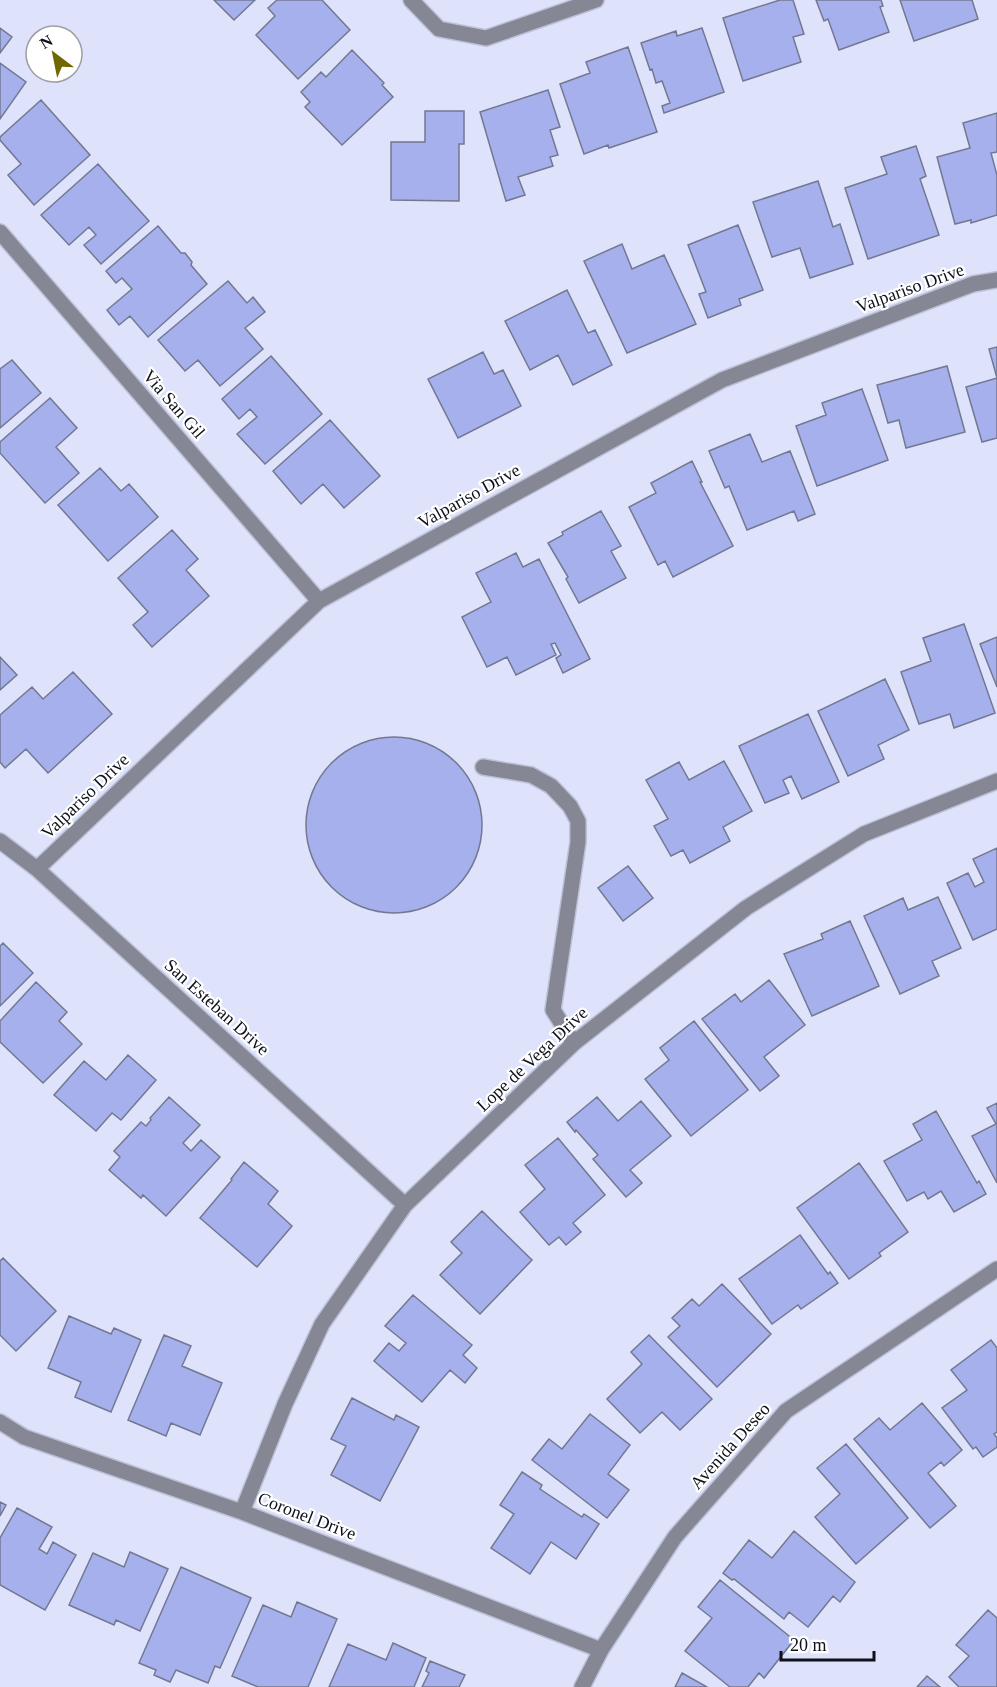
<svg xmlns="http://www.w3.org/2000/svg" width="997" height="1687" viewBox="0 0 997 1687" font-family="'Times New Roman',serif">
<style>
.building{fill:#a6b0ed;stroke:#737892;stroke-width:1.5}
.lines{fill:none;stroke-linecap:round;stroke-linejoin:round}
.service-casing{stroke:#bdc1d7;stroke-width:18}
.minor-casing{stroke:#bdc1d7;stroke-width:18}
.service{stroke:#858794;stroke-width:15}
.minor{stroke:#858794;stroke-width:15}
.labels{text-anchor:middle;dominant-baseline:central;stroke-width:4.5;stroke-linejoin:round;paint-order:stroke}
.street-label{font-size:18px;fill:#0e101a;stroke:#fff}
</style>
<rect width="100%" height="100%" fill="#dee3fb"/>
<path class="building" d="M214,0H255L234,20Z
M277,0H322L350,30L298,79L256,35L275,16L268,8Z
M780,0H793L804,34L793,37L801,62L743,81L723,18Z
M816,0H881L883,6L880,7L889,32L839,50L828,19L824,21Z
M900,0H972L978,19L914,41Z
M0,28L12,37L0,53Z
M702,28L724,92L664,113L662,106L670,103L662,81L656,83L652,69L650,70L641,43L676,31L677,36Z
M628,47L657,132L609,148L608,145L584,154L560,84L590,73L586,62Z
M352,50L384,83L382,85L393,97L342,145L305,107L310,102L301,92L321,72L326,77Z
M0,63L26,82L0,119Z
M548,90L560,127L550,130L558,155L550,157L553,166L518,177L525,195L506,201L480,112Z
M41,100L90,155L34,205L8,175L21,164L0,140V137Z
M425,111H464V144H459V201L391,200V142H425Z
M997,113V152L991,153L997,175V215L971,223V220L955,224L937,157L970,148L963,123Z
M916,146L926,176L920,179L939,235L868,259L845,188L887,174L881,157Z
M98,164L149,221L101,264L84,245L96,235L89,227L69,245L41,215Z
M818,181L833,227L840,224L853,264L810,278L800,248L772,257L753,202Z
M738,225L763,290L739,299L741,305L708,318L699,294L706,292L688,245Z
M158,226L181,253H185L192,262L191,265L207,284L148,337L130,316L119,325L107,310L132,289L122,278L116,283L106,271Z
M622,244L632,269L664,255L696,324L627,353L584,261Z
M228,281L247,303L253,297L265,312L245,328L263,349L220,386L198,360L185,371L158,340Z
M567,290L588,333L595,330L612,365L573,385L558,355L530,370L505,321Z
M997,347V378L989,349Z
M483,352L494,374L503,370L521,406L458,438L428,379Z
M271,356L322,414L265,464L237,434L257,417L250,409L239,419L222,399Z
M12,360L41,393L0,428V369Z
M947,366L965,432L906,448L899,420L888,423L877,385Z
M997,378V438L982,442L966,387Z
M862,389L888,460L817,486L796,426L826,415L822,403Z
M50,398L77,428L56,447L79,473L45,503L0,453V442Z
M330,420L380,476L344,508L323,484L301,504L273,471Z
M750,434L762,462L790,451L815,514L798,521L794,511L747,530L729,486L725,488L709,451Z
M692,461L702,482H700L733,546L673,577L665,561L658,565L629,507L656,493L651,483Z
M100,468L121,491L129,484L158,517L108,561L58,505Z
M601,511L621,546L611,551L626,578L579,603L566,579L568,577L548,543L563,535L562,532Z
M172,530L198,559L186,570L209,596L152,647L133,625L148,612L118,578Z
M516,553L523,567L539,559L590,659L563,673L556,658L561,655L555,643L551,644L556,655L516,675L507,657L487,667L462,617L491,602L476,573Z
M964,624L995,713L954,728L950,714L919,724L901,672L931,661L923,638Z
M997,637V687L980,644Z
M0,657L17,675L0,690Z
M73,672L112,714L48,773L26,749L5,768L0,762V715L32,687L43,699Z
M885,679L909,730L878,745L884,759L848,776L818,711Z
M808,714L839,782L802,799L791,776L783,780L789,793L765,803L739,746Z
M306 825a88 88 0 1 1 176 0a88 88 0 1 1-176 0Z
M724,761L752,811L723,827L730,841L690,863L683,850L671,856L654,826L668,819L646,780L679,762L689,780Z
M997,848V929L973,940L947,883L968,873L975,887L984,882L973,859Z
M628,866L653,898L623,921L598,888Z
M938,897L961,948L932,961L939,976L900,994L864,916L903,898L908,910Z
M850,921L879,986L812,1016L784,954L823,939L821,934Z
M3,943L33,973L0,1006V946Z
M769,980L805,1025L764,1057L779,1076L760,1091L702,1019L735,994L741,1002Z
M36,982L67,1012L59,1021L82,1044L43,1083L0,1042V1021Z
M694,1021L748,1090L691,1136L645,1079L669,1060L660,1048Z
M128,1055L156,1080L121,1120L112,1113L96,1131L54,1095L84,1061L106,1080Z
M169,1097L200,1125L183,1143L191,1151L201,1140L220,1157L166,1216L143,1195L141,1198L109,1170L120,1157L114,1151L141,1122L146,1126L151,1120L150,1118Z
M597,1097L618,1121L641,1101L671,1136L630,1170L642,1183L626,1197L593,1159L598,1155L576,1130L575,1132L567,1122Z
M997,1103V1183L972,1136L996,1124L987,1108Z
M936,1111L977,1183L979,1181L986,1194L954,1212L941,1191L928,1199L924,1192L907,1201L884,1161L922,1140L913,1124Z
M558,1138L605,1195L573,1223L581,1232L566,1245L559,1237L549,1245L520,1212L545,1189L525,1165Z
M244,1162L278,1191L268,1204L292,1226L257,1267L200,1218L232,1180L231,1179Z
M859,1163L908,1232L879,1253L881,1256L849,1279L797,1208Z
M482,1211L532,1260L480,1314L440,1275L462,1253L451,1242Z
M800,1235L828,1274L830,1272L838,1283L801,1309L798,1305L772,1324L739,1279Z
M3,1258L56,1311L16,1351L0,1335V1261Z
M722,1284L771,1334L717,1387L668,1337L680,1326L672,1318L692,1299L699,1306Z
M413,1295L472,1345L463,1355L477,1368L465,1383L450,1370L422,1402L374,1361L389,1343L399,1351L406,1343L385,1326Z
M69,1316L111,1334L114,1328L141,1340L111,1412L75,1397L81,1382L48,1368Z
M164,1335L191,1346L182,1366L222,1383L200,1435L171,1423L166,1436L128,1420Z
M649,1335L712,1399L680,1430L662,1412L640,1433L607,1399L642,1364L631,1352Z
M991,1340L997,1348V1432L994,1434L997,1438V1447L983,1457L976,1447L973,1449L942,1408L967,1390L951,1370Z
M352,1398L394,1420L396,1415L419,1427L380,1501L331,1475L346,1446L331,1439Z
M922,1403L962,1450L944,1466L941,1462L928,1473L956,1506L930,1528L854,1439L879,1418L890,1430Z
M590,1414L630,1445L608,1474L629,1490L607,1518L532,1460L549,1439L562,1449Z
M846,1444L908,1518L856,1564L815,1517L840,1494L817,1468Z
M522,1472L542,1485L540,1489L582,1517L584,1514L599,1524L576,1559L551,1542L530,1574L491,1548L514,1514L500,1505Z
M0,1502L6,1505L0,1516Z
M17,1508L52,1527L39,1549L47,1554L53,1542L76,1555L45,1610L0,1585V1538Z
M794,1531L855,1582L840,1602L833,1596L808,1627L789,1612L784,1619L734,1579L732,1580L723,1573L749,1540L772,1558Z
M130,1552L168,1569L140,1631L116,1620L114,1625L69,1605L93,1553L124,1567Z
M181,1567L251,1598L220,1668L215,1666L208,1683L176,1670L170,1682L154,1675L156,1670L139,1663Z
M720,1580L794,1640L764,1678L759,1673L748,1687H730L685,1651L712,1618L698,1607Z
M297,1602L337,1619L308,1687H258L232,1676L263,1605L291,1617Z
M988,1610L997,1618V1687H959L949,1677L969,1656L956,1645Z
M393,1643L426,1658L414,1687H329L348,1644L386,1660Z
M430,1661L465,1675L459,1687H422L429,1673L426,1671Z
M682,1673L707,1687H675Z
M927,1676L940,1687H917Z"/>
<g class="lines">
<g class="service-casing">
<path id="service" d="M483,767L531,775L551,786L570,806L578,821V842L553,1010L574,1043"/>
</g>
<g class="minor-casing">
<path id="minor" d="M411,0L439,29L486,38L596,0
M0,232L319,601
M0,841L37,869L405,1205
M37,869L319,601L722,380L973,284L997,280
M0,1422L24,1437L242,1512L601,1650
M242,1512L285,1404L322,1324L405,1205L574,1043L746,908L864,834L997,781
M582,1687L601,1650L675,1537L786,1411L997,1269"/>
</g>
<use href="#service" class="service"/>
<use href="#minor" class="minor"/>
</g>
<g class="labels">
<g class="street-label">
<text transform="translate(910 288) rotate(-20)">Valpariso Drive</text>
<text transform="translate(174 404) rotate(49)">Via San Gil</text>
<text transform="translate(469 496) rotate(-29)">Valpariso Drive</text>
<text transform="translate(85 796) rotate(-44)">Valpariso Drive</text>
<text transform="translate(217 1007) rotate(42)">San Esteban Drive</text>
<text transform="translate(532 1059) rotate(-43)">Lope de Vega Drive</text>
<text transform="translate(730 1446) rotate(-48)">Avenida Deseo</text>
<text transform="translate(307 1516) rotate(21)">Coronel Drive</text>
</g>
</g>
<g transform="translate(54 54) rotate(328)"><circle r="28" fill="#ffffff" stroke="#9f9fa3" stroke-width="1.5"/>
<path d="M0-4.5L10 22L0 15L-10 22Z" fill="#706902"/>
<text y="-9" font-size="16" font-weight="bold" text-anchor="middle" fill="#0e101a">N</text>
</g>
<path d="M781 1651v9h93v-9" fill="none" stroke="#0e101a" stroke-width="3"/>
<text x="790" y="1651" font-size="18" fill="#0e101a" stroke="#ffffff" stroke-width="4.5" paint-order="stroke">20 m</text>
</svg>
